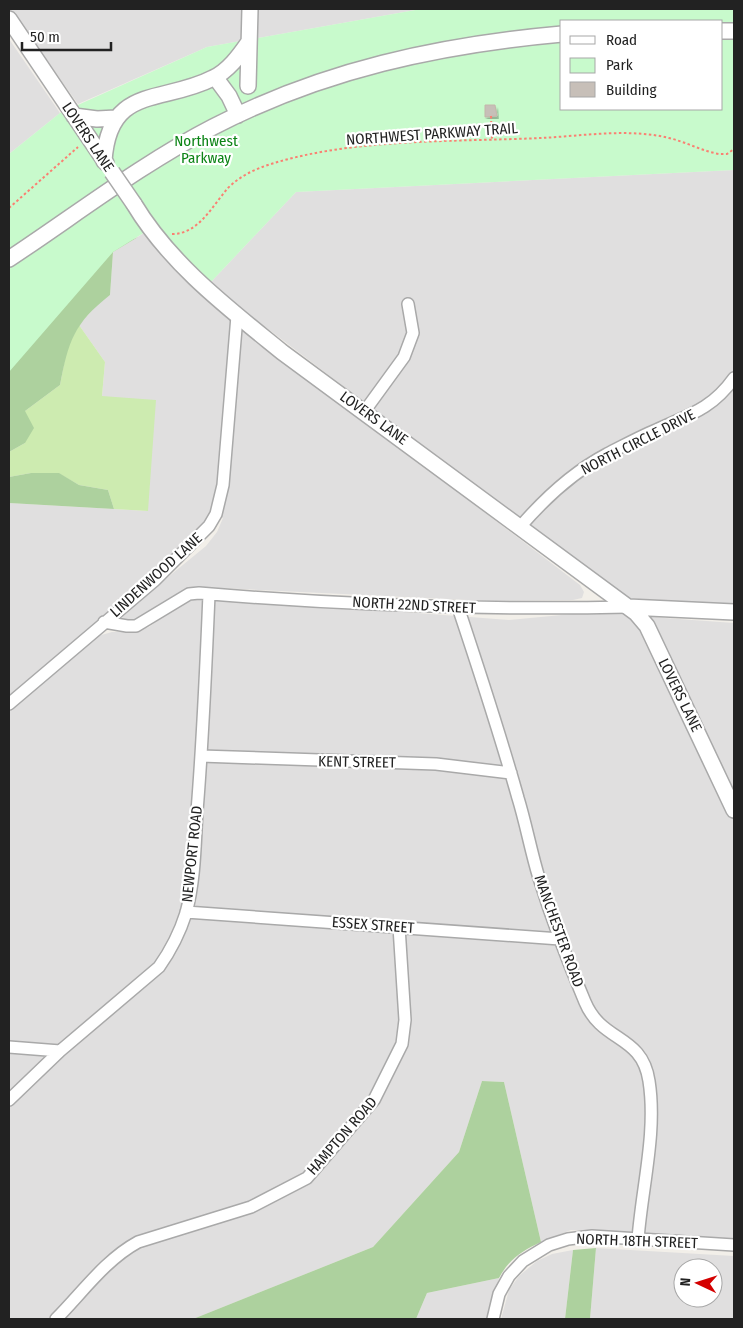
<svg xmlns="http://www.w3.org/2000/svg" width="743" height="1328" viewBox="0 0 743 1328" font-family="'Fira Sans Condensed',sans-serif">
<style>
.residential{fill:#e0dfdf;fill-rule:evenodd}
.grass{fill:#cdebb0}
.forest{fill:#add19e}
.park{fill:#c8facc;fill-rule:evenodd}
.building{fill:#c7bfb8;stroke:#c4b6ab;filter:url(#shadow)}
.lines{fill:none;stroke-linecap:round;stroke-linejoin:round}
.minor-casing{stroke:#a9a9a9;stroke-width:14}
.tertiary-casing{stroke:#a9a9a9;stroke-width:18}
.path{stroke:#fa8072;stroke-width:2;stroke-dasharray:2.5 2.5;stroke-linecap:butt}
.minor{stroke:#fff;stroke-width:11}
.tertiary{stroke:#fff;stroke-width:15}
.tertiary-bridge-casing{stroke:#a9a9a9;stroke-width:18;stroke-linecap:butt}
.tertiary-bridge{stroke:#fff;stroke-width:15}
.labels{text-anchor:middle;dominant-baseline:central;stroke-width:4.5;stroke-linejoin:round;paint-order:stroke}
.street-label{font-size:15px;fill:#222;stroke:#fff}
.park-label{font-size:15px;fill:#0c8416;stroke:#fff}
</style>
<defs>
<filter id="shadow"><feDropShadow dx="2" dy="4" stdDeviation="1" flood-color="#0004"/></filter>
</defs>
<rect width="100%" height="100%" fill="#f2efe9"/>
<path class="residential" d="M10,9H421L207,47L78,104Z
M9,39L60,113L9,154Z
M734,170V605L626,598L457,473L209,284L296,192Z
M144,233L179,274L218,309L580,585L584,592L582,598L573,600L488,601L199,587L184,591L135,620L125,622L118,618L206,546L217,532L223,518L210,515L199,537L9,698V503L148,511L102,396L105,362L79,325L97,305L110,295L113,252Z
M210,597L509,620L604,611L665,618L734,623V1240L571,1230L541,1242L504,1082L482,1081L459,1152L373,1247L193,1319H9V711L98,636L112,632L136,631L149,627L184,601Z
M596,1248L734,1256V1319H590ZM683,1268H713V1298H683Z
M573,1250L565,1319H501L509,1290L519,1276L537,1261L552,1254Z
M499,1278L488,1319H416L427,1293Z"/>
<path class="grass" d="M79,325L105,362L102,396L156,400L148,511L114,509L108,490L79,485L58,473H31L9,477V452L25,443V411L60,385L67,348Z"/>
<path class="forest" d="M138,237L113,252L110,295C74,323 68,342 60,385L25,411L34,428L25,443L9,452V291Z
M31,473H59L79,485L108,490L114,509L9,503V477Z
M482,1081L504,1082L541,1242C522,1251 509,1259 499,1278L427,1293L416,1319H193L373,1247L459,1152Z
M596,1248L590,1319H565L573,1250Z"/>
<path class="park" d="M421,9H734V170L296,192L209,284L153,227L113,252L9,372V154L60,113L207,47ZM562,21H722V109H562Z"/>
<path class="building" d="M485,105H495L497,116L485,117Z"/>
<g class="lines">
<g class="minor-casing">
<path id="minor" d="M364,412L404,357L413,333L408,304
M520,527C545,498 573,472 607,454C623,446 639,437 656,430C689,415 712,409 734,378
M458,607C479,670 500,734 518,798C526,824 531,852 539,878C552,920 568,962 585,1002C602,1043 642,1034 649,1081C657,1132 642,1187 638,1239
M104,622L127,626H136L189,594L199,593C341,605 485,610 628,607
M9,704L154,581L209,526L216,514L223,485L237,316
M201,756L436,764L511,773
M186,912L560,939
M9,1047L60,1051
M9,1100L60,1051L159,967C171,950 180,932 186,913C195,880 195,844 197,811C203,739 206,666 209,594
M56,1319C82,1293 105,1260 138,1242L251,1207L307,1178L374,1100L402,1044L405,1020L399,927
M493,1319L499,1294L509,1276L523,1261L549,1245L568,1239L592,1236L734,1245"/>
</g>
<g class="tertiary-casing">
<path id="tertiary" d="M9,19L106,163
M722,31H734
M215,77L229,96L238,115
M248,86L250,9
M74,116L97,119L116,118
M104,161C109,84 163,104 213,78C228,71 239,56 248,43
M134,204C170,264 228,308 282,352L636,613L647,626L734,810
M9,259C74,216 143,163 213,127C323,70 439,45 562,34
M628,607L734,612"/>
</g>
<path class="path" d="M491,116L492,140
M9,208L78,147
M172,234C199,234 212,206 228,188C240,176 255,169 271,164C354,138 454,142 541,138C582,136 629,128 669,138C686,142 702,151 719,154H727L734,149"/>
<use href="#minor" class="minor"/>
<use href="#tertiary" class="tertiary"/>
<g class="tertiary-bridge-casing">
<path id="tertiary-bridge" d="M112,172L134,204"/>
</g>
<use href="#tertiary-bridge" class="tertiary-bridge"/>
</g>
<g class="labels">
<g class="street-label">
<text transform="translate(432 134) rotate(-4)">NORTHWEST PARKWAY TRAIL</text>
<text transform="translate(88 137) rotate(56)">LOVERS LANE</text>
<text transform="translate(374 418) rotate(36)">LOVERS LANE</text>
<text transform="translate(638 442) rotate(-27)">NORTH CIRCLE DRIVE</text>
<text transform="translate(156 575) rotate(-42)">LINDENWOOD LANE</text>
<text transform="translate(414 605) rotate(3)">NORTH 22ND STREET</text>
<text transform="translate(680 695) rotate(64)">LOVERS LANE</text>
<text transform="translate(357 762) rotate(1)">KENT STREET</text>
<text transform="translate(192 854) rotate(-84)">NEWPORT ROAD</text>
<text transform="translate(373 925) rotate(4)">ESSEX STREET</text>
<text transform="translate(559 931) rotate(70)">MANCHESTER ROAD</text>
<text transform="translate(342 1136) rotate(-49)">HAMPTON ROAD</text>
<text transform="translate(637 1241) rotate(2)">NORTH 18TH STREET</text>
</g>
<g class="park-label">
<text x="206" y="141">Northwest<tspan x="206" dy="17">Parkway</tspan></text>
</g>
</g>
<rect width="743" height="1328" fill="none" stroke="#222222" stroke-width="20"/>
<rect x="560" y="20" width="162" height="90" fill="#ffffff" stroke="#a7a7a7"/>
<rect x="570" y="36" width="25" height="8" fill="#ffffff" stroke="#a7a7a7"/>
<text x="606" y="45" font-size="15" fill="#222222">Road</text>
<rect x="570" y="58" width="25" height="15" fill="#c8facc" stroke="#a7a7a7"/>
<text x="606" y="70" font-size="15" fill="#222222">Park</text>
<rect x="570" y="82" width="25" height="15" fill="#c7bfb8" stroke="#a7a7a7"/>
<text x="606" y="95" font-size="15" fill="#222222">Building</text>
<g transform="translate(698 1283) rotate(274)"><circle r="24" fill="#ffffff" stroke="#a7a7a7"/>
<path d="M0-4L9 19L0 12L-9 19Z" fill="#d40000"/>
<text y="-8" font-size="14" font-weight="bold" text-anchor="middle" fill="#222222">N</text>
</g>
<path d="M22 42v8h89v-8" fill="none" stroke="#222222" stroke-width="2.5"/>
<text x="30" y="42" font-size="15" fill="#222222" stroke="#ffffff" stroke-width="4" paint-order="stroke">50 m</text>
</svg>
